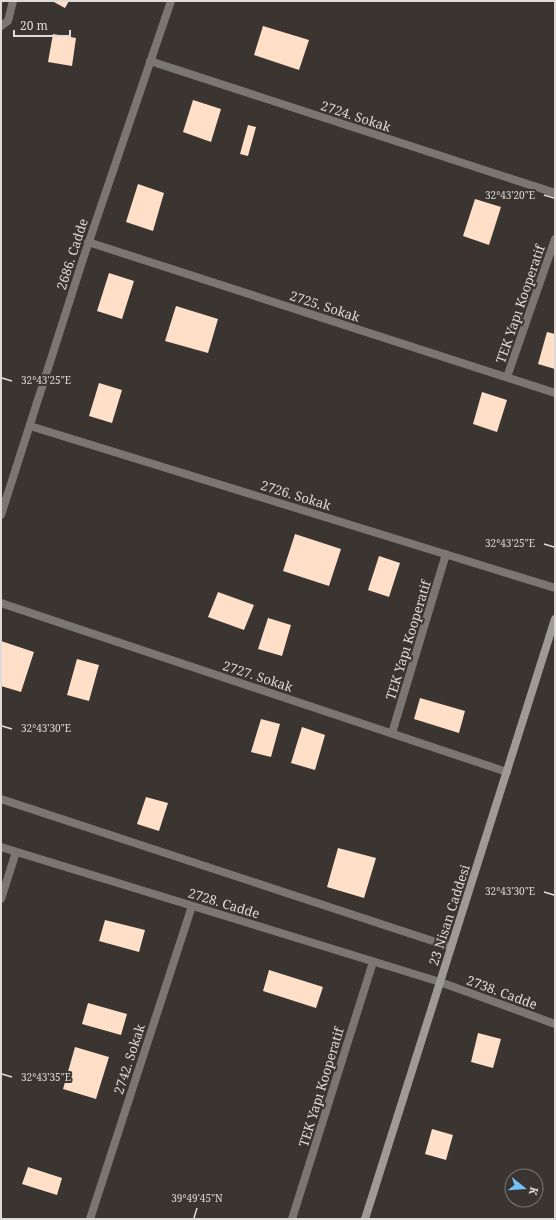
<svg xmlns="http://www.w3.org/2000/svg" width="556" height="1220" viewBox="0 0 556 1220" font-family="'Noto Serif',serif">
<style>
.building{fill:#ffdfc7}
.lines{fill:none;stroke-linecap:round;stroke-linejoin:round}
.lane{stroke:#797674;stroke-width:8}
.street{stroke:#797674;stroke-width:8}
.secondary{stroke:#9e9a97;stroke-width:8}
.ticks{fill:none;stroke:#dedbd9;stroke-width:1.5}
.labels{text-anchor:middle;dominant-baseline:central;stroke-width:4;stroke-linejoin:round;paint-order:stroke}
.street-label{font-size:13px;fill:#dedbd9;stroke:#3a3531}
.ticks-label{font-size:10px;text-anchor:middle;fill:#dedbd9;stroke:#3a3531;stroke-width:4;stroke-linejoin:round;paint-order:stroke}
</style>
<rect width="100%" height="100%" fill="#3a3531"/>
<path class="building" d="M52,1H69L65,8Z
M263,26L309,40L299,70L254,55Z
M53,34L76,38L72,66L48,62Z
M193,100L221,109L211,142L183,132Z
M248,125L256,127L248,156L240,154Z
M138,184L164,193L153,231L126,222Z
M475,199L501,207L489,245L463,236Z
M109,273L134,281L122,319L97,311Z
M176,306L218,319L208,353L165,341Z
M547,332L555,334V369L538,364Z
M99,383L122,390L112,423L89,416Z
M482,392L507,400L497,432L473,424Z
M295,534L341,549L329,586L283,571Z
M379,556L400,563L389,597L368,590Z
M218,592L254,605L244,630L208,617Z
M268,618L291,625L282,656L258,649Z
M1,641L34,652L21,692L1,686Z
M77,659L99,665L89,701L67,695Z
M420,698L465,711L459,733L414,719Z
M261,719L280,724L271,757L251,752Z
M302,727L325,735L315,770L291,763Z
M146,797L168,803L159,831L137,824Z
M338,848L376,858L364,898L327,887Z
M105,920L145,930L139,952L99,941Z
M269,970L323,987L316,1008L263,991Z
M88,1003L127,1014L121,1035L82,1024Z
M478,1033L501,1039L493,1068L471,1062Z
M75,1047L109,1057L96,1099L63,1089Z
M432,1129L453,1135L446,1160L425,1154Z
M28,1167L62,1178L57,1195L22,1184Z"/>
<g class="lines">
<path class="lane" d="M1,799L451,947"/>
<path class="street" d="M1,26L8,21L13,1
M150,61L555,193
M88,242L555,393
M507,377L555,239
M30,426L555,588
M1,515L83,259L171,1
M1,603L507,772
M392,733L446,554
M1,847L440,982L555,1024
M1,899L16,852
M90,1219L192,906
M292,1219L373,962"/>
<path class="secondary" d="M365,1219L555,619"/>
</g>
<path class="ticks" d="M544,195L554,198M2,378L12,381M544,544L554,547M2,726L12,729M544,892L554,895M2,1074L12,1077M194,1218L197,1208"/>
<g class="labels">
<g class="street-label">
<text transform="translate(356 116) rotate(18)">2724. Sokak</text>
<text transform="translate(72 254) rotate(-72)">2686. Cadde</text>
<text transform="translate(520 304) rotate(-71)">TEK Yapı Kooperatif</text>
<text transform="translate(325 306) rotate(18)">2725. Sokak</text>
<text transform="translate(296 495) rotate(17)">2726. Sokak</text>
<text transform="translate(408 640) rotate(-73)">TEK Yapı Kooperatif</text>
<text transform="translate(258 676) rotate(18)">2727. Sokak</text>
<text transform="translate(224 903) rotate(17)">2728. Cadde</text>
<text transform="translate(449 915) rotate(-72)">23 Nisan Caddesi</text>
<text transform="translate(502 992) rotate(20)">2738. Cadde</text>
<text transform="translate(129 1059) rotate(-72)">2742. Sokak</text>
<text transform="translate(321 1087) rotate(-73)">TEK Yapı Kooperatif</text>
</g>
</g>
<g class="ticks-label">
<text x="510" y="199">32°43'20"E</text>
<text x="46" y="384">32°43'25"E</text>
<text x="510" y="547">32°43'25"E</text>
<text x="46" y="732">32°43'30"E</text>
<text x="510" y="895">32°43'30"E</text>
<text x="46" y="1081">32°43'35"E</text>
<text x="197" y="1202">39°49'45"N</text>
</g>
<rect width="556" height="1220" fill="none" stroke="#dedbd9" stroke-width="4"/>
<g transform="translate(524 1188) rotate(107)"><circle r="19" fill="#3a3531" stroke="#7c7774"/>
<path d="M0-3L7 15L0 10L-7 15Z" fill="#74c0f6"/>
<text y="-6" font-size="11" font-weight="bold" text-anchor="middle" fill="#dedbd9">K</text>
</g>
<path d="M14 30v6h56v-6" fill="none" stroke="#dedbd9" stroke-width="2"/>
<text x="20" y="30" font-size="12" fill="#dedbd9" stroke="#3a3531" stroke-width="3" paint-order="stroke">20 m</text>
</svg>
